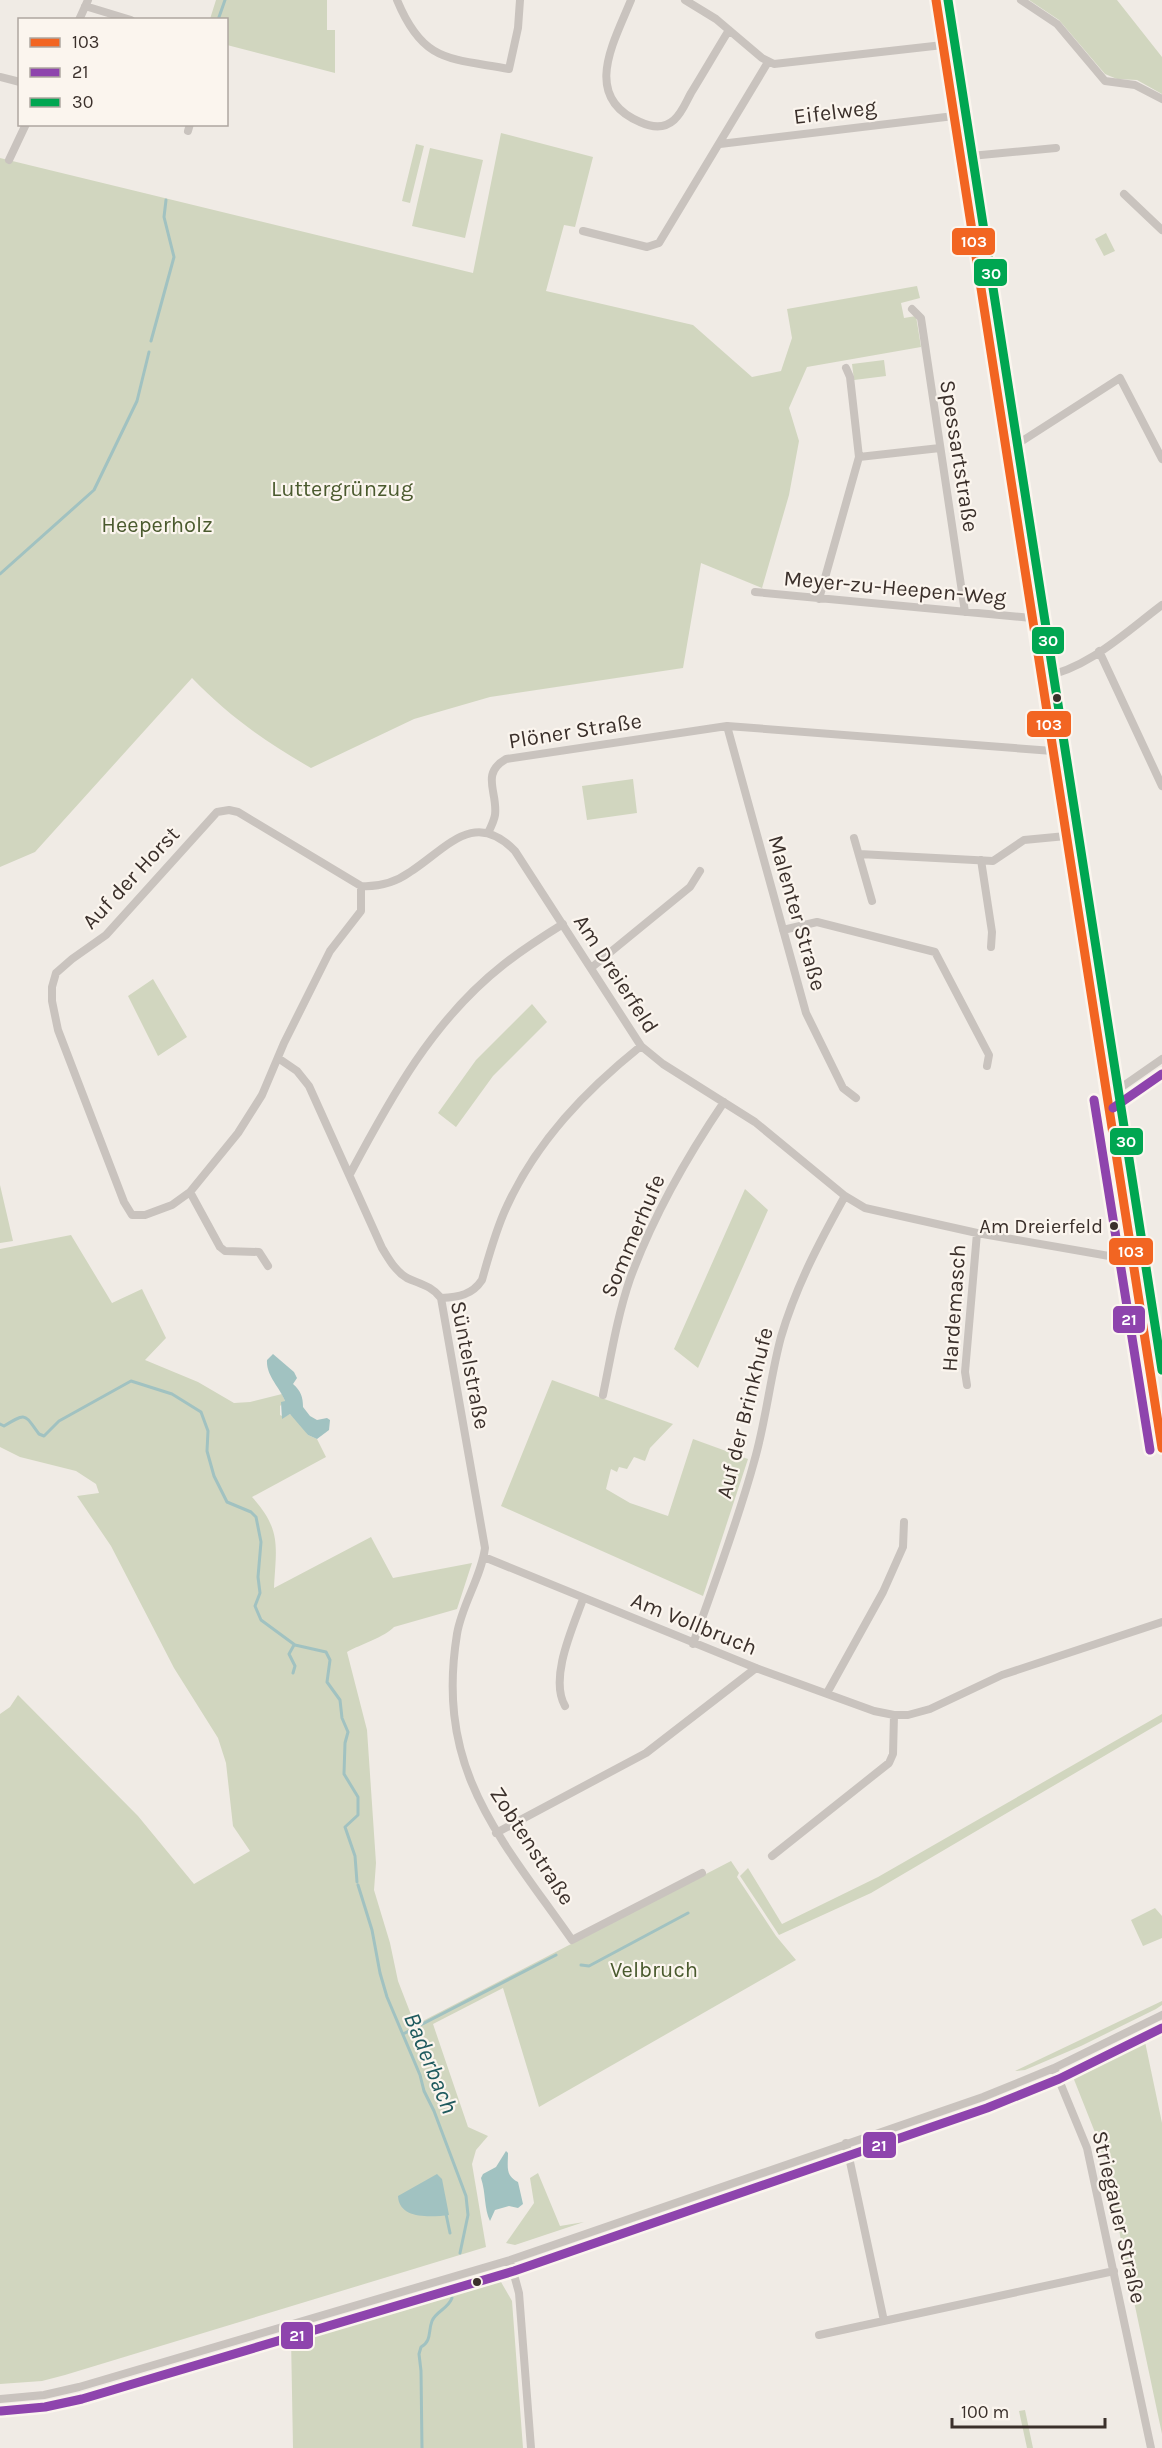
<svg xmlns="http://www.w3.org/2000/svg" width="1162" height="2448" viewBox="0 0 1162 2448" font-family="Karla,sans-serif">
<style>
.green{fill:#d1d6bf}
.water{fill:#a1c2c1}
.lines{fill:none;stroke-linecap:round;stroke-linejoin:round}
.stream{stroke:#a1c2c1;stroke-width:3}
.street{stroke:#c9c3be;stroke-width:8}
.secondary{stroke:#bab3ae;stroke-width:12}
.bus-1-casing{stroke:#fbf5ee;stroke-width:14}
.bus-2-casing{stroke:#fbf5ee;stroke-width:14}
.bus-3-casing{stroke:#fbf5ee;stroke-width:14}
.bus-1{stroke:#f26522;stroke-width:9}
.bus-2{stroke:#8e44ad;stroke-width:9}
.bus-3{stroke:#00a651;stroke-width:9}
.bus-dot{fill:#3b302b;stroke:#fbf5ee;stroke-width:2}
.labels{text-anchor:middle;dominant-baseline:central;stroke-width:4.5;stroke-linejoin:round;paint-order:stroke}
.bus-label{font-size:20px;fill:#3b302b;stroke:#fbf5ee;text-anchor:end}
.street-label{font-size:22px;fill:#3b302b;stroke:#fbf5ee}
.park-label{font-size:22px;fill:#4a5a2e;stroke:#fbf5ee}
.water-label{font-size:24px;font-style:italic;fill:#1f5a5e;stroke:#fbf5ee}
.line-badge{stroke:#fbf5ee;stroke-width:2}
.badge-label{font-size:16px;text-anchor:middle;font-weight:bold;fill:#fff}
</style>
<rect width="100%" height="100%" fill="#f0ebe5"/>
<path class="green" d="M216,0H327V30H335V73L227,45L226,20L210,19Z
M1029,0H1117L1162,57V94L1137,80L1117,79L1105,74L1059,20Z
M501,133L593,157L575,227L564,225L546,291L693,325L752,377L781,371L792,338L787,309L917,286L920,298L901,303L904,318L916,316L921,347L807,367L789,408L799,441L789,495L762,588L701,563L683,668L490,697L414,719L311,768C264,741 229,716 192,678L35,852L0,867V158L473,273Z
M416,144L424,146L410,203L402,201Z
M430,148L483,160L465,238L412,226Z
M1106,233L1115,251L1104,256L1095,239Z
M884,360L886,376L854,380L852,364Z
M633,779L637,813L587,820L582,786Z
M153,979L187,1037L158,1056L128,996Z
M532,1004L547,1022L493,1076L456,1127L438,1113L476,1060Z
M0,1185L13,1241L0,1243Z
M745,1189L768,1210L698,1368L674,1349Z
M71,1235L112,1303L142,1289L166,1338L145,1360L198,1382L234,1403L250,1402L282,1394L285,1401L280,1406V1415L284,1417L290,1414L298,1420L308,1435L317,1439L326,1457L252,1497C282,1530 276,1547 274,1588L371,1537L393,1578L472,1563L457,1609L394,1627C385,1637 361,1644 347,1652L367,1730L376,1863L374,1890L390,1943L398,1981L415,2025L731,1861L739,1873L737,1877L776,1936L796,1960L539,2107L503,1988L433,2024L468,2127L488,2136L476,2150L472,2164L486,2247L65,2375L42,2381L0,2384V1714L10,1707L18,1695L138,1816L194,1884L250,1851L233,1826L226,1763L218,1738L174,1668L111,1546L77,1496L99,1493L96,1484L76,1471L20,1457L0,1447V1249Z
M552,1380L673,1424L650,1448L645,1461L634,1457L627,1469L619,1467L617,1472L611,1469L606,1489L630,1503L668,1516L693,1439L748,1459L703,1596L501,1506Z
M1162,1714V1722L871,1893L779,1935L740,1876L748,1868L782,1924L878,1877Z
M1155,1908L1162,1916V1938L1143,1946L1131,1920Z
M1162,2001V2005L1156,2009L1081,2046L1025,2070L1015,2071Z
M1144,2037L1162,2123V2434L1105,2164L1096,2135L1073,2077L1078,2068Z
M538,2173L560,2226L584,2222L515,2245L506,2243L534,2203L530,2178Z
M494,2281L501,2282L512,2301L523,2448H293L291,2337Z
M1025,2410L1033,2448H1027L1019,2411Z"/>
<path class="water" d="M273,1354L294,1372L297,1378L293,1384C301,1391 303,1397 303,1407L310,1416L317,1420L327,1418L330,1420L329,1430L317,1439L308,1435L290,1414L282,1419L281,1402L285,1401C280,1387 266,1376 267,1360Z
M506,2151L508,2153C508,2167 505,2175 518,2182L523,2204L518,2208L509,2206L495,2210L490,2221C484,2209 486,2193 481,2178L483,2174L496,2167Z
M437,2174L442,2179L449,2215C432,2217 399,2220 398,2196Z"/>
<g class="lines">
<path class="stream" d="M218,20L225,0
M151,341L174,257L164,217L166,200
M0,574L94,490L137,401L149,352
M0,1424L4,1426C27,1412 24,1414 39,1434L44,1436L59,1421L131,1381L172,1394L201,1412L208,1431L207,1451L214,1476L227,1502L251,1512L256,1517L261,1542L258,1577L260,1593L255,1606L261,1620L295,1645L326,1652L330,1660L327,1682L340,1700L342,1718L348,1732L345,1743L344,1774L358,1797V1815L345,1827L355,1856L357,1882
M293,1673L295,1666L289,1654L294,1645
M358,1885L372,1930L380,1973L387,1997L420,2075L424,2091L434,2111L466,2196L468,2215L460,2253
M581,1965L589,1966L688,1913
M403,2034L556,1955
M446,2214L450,2233
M422,2448L421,2371L419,2354L421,2347C432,2341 428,2331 432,2321C436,2311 448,2309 452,2298"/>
<path class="street" d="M397,0C423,63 449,58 509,69L518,28L520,0
M631,0C614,42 581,97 640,122C651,127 664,129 674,120C682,113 686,102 691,93C704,72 716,51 729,30
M685,0L716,19L762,58L774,64L943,45
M1021,0L1057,24L1105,81L1135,85L1162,99
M85,6L131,20
M79,20L88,0
M0,77L20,82
M188,131L190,124
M720,144L954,116
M960,157L1056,148
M9,160L26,124
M1124,194L1162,230
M583,231L647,247L659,243L768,62
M912,309L921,318L965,612
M1005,446L1019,443L1120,378L1162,459
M859,457L940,448
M755,592L1032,618
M819,599L859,457L850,377L846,368
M1099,651L1162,786
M1042,677C1088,669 1126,632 1162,605
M727,726L806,1013L843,1088L856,1098
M488,833C491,827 494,821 495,815C498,792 480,774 506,759L727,726L1053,751
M854,838L872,901
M859,854L993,861L1024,840L1066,836
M981,860L992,932L991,947
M361,886L238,812L229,810L217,812L106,935L72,959L56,973L52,987V1001L58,1030L124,1202L132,1215H145L172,1205L190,1192L238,1133L262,1095L284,1043L330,951L361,911V886C379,887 396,882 410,872C446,849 474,808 515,851L641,1046L663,1064L755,1122L845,1196L865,1208L977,1233L1132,1260
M783,930L817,922L935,952L989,1055L987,1066
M591,968L690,887L700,871
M278,1058L297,1071L309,1086L382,1248C389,1259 395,1271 407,1278C420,1284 432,1286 441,1298L485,1548C481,1578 462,1604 457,1634C435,1771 500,1837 572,1940L702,1873
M1106,1098L1162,1059
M350,1174C391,1097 433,1020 503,965C522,950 542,937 563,924
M190,1192L220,1247L225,1251L259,1252L268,1266
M441,1298C459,1297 472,1295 482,1280C489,1255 496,1229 507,1206C537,1141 585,1091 641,1046
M967,1385L965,1372L977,1233
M603,1395C611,1356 617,1317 630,1279C653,1216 686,1158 724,1102
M484,1557L756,1668L874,1711L894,1715H908L930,1709L1002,1675L1162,1622
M693,1644C714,1584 737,1524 754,1462C766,1421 770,1378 781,1337C796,1286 820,1241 845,1196
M827,1693L883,1592L903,1547L904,1522
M565,1706C549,1678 573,1627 583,1599
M496,1833L646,1753L756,1668
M772,1856L889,1763L893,1754L894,1715
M1054,2068L1087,2148L1151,2448
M846,2143L884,2321
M510,2260L519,2293L531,2448
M819,2335L1114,2271
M0,2399L44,2395L79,2387L510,2260L983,2097L1054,2068L1162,2015"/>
<path class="secondary" d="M936,0L1162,1448"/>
<g class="bus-1-casing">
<path id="bus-1" d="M936,0L1162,1448"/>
</g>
<g class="bus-2-casing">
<path id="bus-2" d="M1094,1100L1150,1450
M1113,1108L1162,1074
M1,2411L45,2407L82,2399L514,2271L987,2108L1059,2079L1162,2028"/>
</g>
<g class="bus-3-casing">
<path id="bus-3" d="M948,0L1162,1370"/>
</g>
<use href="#bus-1" class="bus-1"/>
<use href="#bus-2" class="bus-2"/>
<use href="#bus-3" class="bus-3"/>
</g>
<g class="bus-dot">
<circle cx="1057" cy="698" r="5"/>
<circle cx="1114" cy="1226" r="5"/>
<circle cx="477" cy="2282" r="5"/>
</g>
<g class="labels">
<g class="bus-label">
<text x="1103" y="1226">Am Dreierfeld</text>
</g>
<g class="street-label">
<text transform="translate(835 112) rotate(-7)">Eifelweg</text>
<text transform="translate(959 456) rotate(81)">Spessartstraße</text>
<text transform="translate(895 588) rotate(5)">Meyer-zu-Heepen-Weg</text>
<text transform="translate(575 731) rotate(-9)">Plöner Straße</text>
<text transform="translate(131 878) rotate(-47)">Auf der Horst</text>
<text transform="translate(797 913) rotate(74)">Malenter Straße</text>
<text transform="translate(616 974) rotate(57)">Am Dreierfeld</text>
<text transform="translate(633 1236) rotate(-67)">Sommerhufe</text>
<text transform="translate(954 1308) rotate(-86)">Hardemasch</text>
<text transform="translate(470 1365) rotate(79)">Süntelstraße</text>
<text transform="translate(745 1413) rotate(-76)">Auf der Brinkhufe</text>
<text transform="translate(694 1624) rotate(22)">Am Vollbruch</text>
<text transform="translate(532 1846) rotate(57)">Zobtenstraße</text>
<text transform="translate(1119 2217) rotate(77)">Striegauer Straße</text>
</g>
<g class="park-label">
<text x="342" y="489">Luttergrünzug</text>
<text x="157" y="525">Heeperholz</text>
<text x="654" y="1970">Velbruch</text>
</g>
<g class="water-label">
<text transform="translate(431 2063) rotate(68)">Baderbach</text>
</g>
</g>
<g class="line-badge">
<rect x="951" y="227" width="45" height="29" rx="6" fill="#f26522"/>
<rect x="973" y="258" width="35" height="29" rx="6" fill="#00a651"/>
<rect x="1031" y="626" width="34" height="29" rx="6" fill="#00a651"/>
<rect x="1026" y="710" width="46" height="28" rx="6" fill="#f26522"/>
<rect x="1109" y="1127" width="35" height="29" rx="6" fill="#00a651"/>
<rect x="1108" y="1237" width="46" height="29" rx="6" fill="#f26522"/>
<rect x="1112" y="1305" width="34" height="29" rx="6" fill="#8e44ad"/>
<rect x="862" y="2131" width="35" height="28" rx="6" fill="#8e44ad"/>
<rect x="280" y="2321" width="34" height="29" rx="6" fill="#8e44ad"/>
</g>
<g class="badge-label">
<text x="974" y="247">103</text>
<text x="991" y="279">30</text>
<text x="1048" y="646">30</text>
<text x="1049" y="730">103</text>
<text x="1126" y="1147">30</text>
<text x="1131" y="1257">103</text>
<text x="1129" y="1325">21</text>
<text x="879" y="2151">21</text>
<text x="297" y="2341">21</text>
</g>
<rect x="18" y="18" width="210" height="108" fill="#fbf5ee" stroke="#aea6a0" stroke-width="1.5"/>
<rect x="30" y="38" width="30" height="9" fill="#f26522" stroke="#aea6a0" stroke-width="1.5"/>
<text x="72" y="48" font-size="18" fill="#3b302b">103</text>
<rect x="30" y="68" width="30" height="9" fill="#8e44ad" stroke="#aea6a0" stroke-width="1.5"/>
<text x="72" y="78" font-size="18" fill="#3b302b">21</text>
<rect x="30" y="98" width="30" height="9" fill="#00a651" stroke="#aea6a0" stroke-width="1.5"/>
<text x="72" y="108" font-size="18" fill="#3b302b">30</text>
<path d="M952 2418v9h153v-9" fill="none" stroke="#3b302b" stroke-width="3"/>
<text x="961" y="2418" font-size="18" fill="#3b302b" stroke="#fbf5ee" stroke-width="4.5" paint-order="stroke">100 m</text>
</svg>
